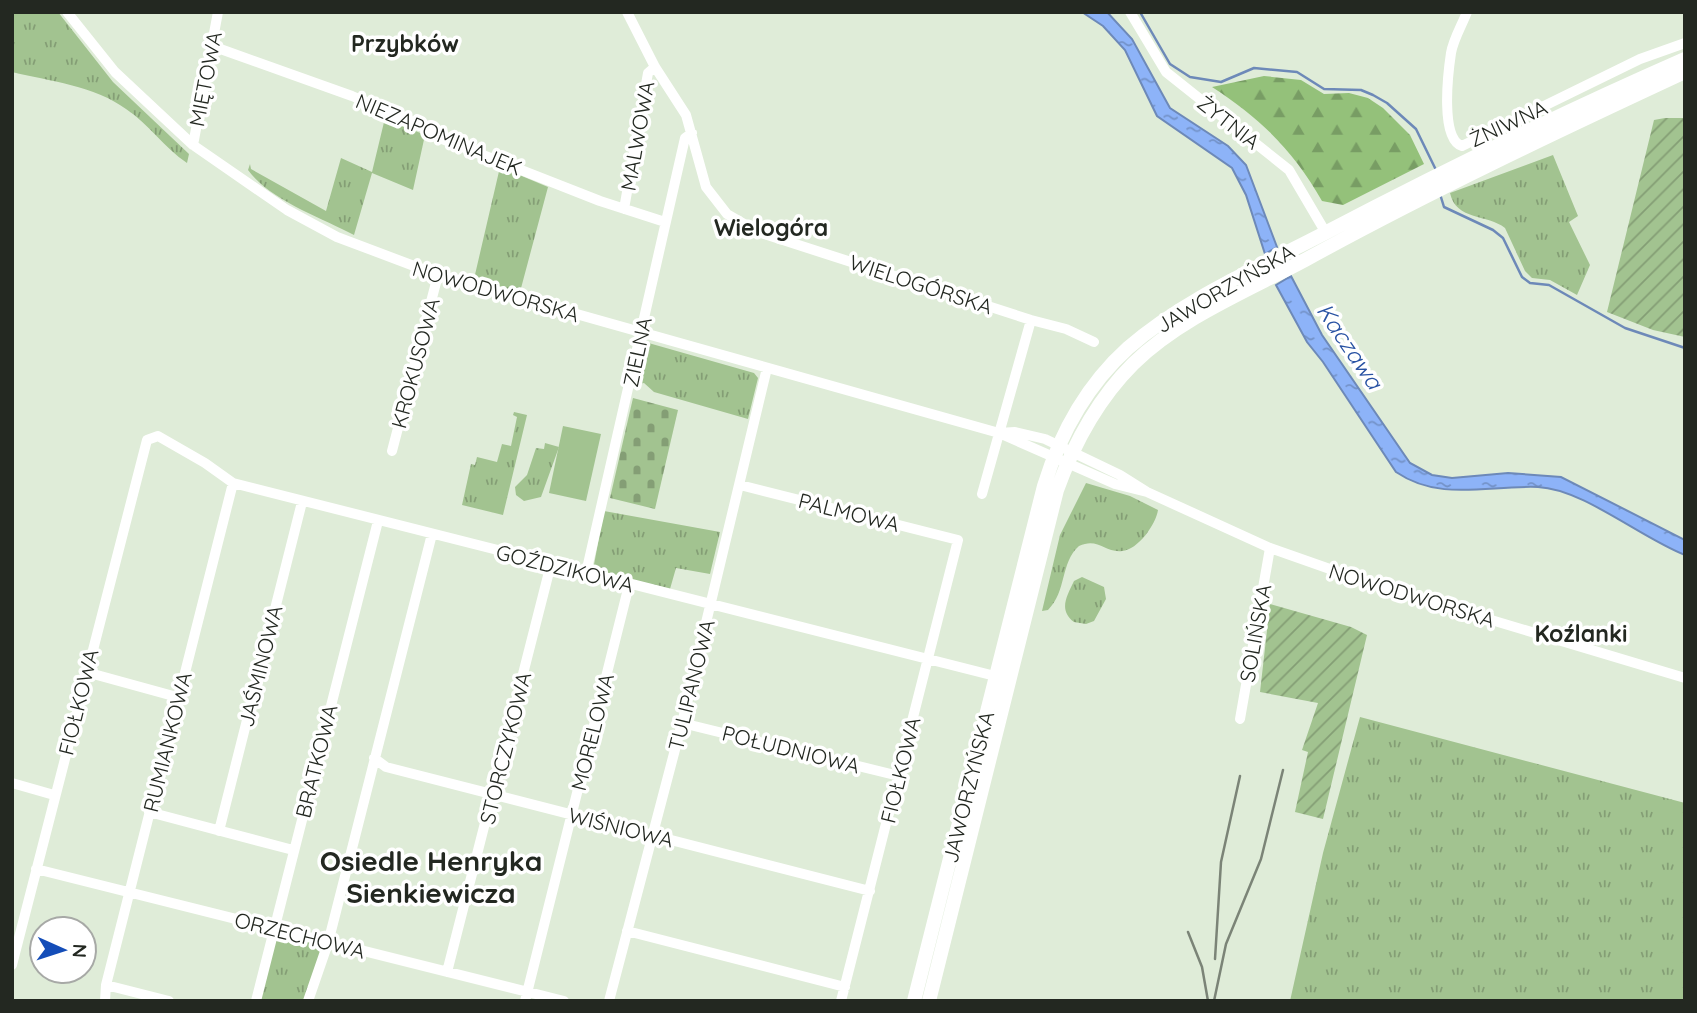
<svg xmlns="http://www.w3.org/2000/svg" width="1697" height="1013" viewBox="0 0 1697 1013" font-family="Quicksand,sans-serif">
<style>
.grass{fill:url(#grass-tufts)}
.forest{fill:url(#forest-firs)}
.cemetery{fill:url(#cemetery-stones)}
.garden{fill:url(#garden-furrows)}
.pitch{fill:#a2c390}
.water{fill:url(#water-ripples);stroke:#6d89b8;stroke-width:2}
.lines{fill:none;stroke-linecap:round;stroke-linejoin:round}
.stream{stroke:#6d89b8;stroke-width:2.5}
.minor{stroke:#fff;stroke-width:10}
.major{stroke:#fff;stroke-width:14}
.rail{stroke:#7b8477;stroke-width:2.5}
.labels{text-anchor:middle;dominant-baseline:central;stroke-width:7;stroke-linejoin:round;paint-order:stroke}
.street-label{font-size:21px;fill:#232821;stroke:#fff}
.neighbourhood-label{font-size:23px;font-weight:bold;fill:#232821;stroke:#fff}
.water-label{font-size:23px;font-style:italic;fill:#2953a3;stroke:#fff}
.district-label{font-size:28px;font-weight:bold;fill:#232821;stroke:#fff}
</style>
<defs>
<pattern id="grass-tufts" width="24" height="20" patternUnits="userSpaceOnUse" patternTransform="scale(1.75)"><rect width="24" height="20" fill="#a2c390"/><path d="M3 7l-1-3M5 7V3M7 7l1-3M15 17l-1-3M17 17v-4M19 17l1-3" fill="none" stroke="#849e75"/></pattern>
<pattern id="forest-firs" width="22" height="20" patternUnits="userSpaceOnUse" patternTransform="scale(1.75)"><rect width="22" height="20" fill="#94c17a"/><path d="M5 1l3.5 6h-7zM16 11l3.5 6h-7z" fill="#789d64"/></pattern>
<pattern id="cemetery-stones" width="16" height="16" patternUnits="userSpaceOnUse" patternTransform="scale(1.75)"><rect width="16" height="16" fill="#a2c390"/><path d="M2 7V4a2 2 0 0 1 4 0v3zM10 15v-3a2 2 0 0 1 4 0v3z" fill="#849e75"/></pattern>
<pattern id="garden-furrows" width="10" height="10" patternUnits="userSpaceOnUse" patternTransform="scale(1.75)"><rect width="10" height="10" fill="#a2c390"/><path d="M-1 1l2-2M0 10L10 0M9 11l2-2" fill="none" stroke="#849e75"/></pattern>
<pattern id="water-ripples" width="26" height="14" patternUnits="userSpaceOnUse" patternTransform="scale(1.75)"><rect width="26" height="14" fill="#8db3f8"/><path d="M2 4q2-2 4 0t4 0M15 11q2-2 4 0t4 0" fill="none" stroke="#7392c8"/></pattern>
</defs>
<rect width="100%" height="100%" fill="#dfecd8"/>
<path class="grass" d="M12,12H58L113,82L189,154L187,163C164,148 149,124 126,109C95,86 49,81 12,72Z
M385,118L425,135L413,190L372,173L354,235C321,217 271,201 248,170L250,164L251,169L326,211L341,158L372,172Z
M1553,155L1578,216L1569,222L1590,265L1577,295L1550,280L1532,278L1525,271L1505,228C1488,214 1456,221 1450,193Z
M500,167L548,187L520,292L474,279Z
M645,342L754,373L758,378L748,419L654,392L644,383L634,385L640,351Z
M514,412L527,415L503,515L462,505L471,464L475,465L477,457L497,462L502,444L511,446L517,417L513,415Z
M545,443L559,447L541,497L524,501L516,495L515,487L527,475L536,448L544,449Z
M1086,483L1130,496L1158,510C1156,524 1138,550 1122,551C1105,553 1098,537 1079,546C1060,563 1067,591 1048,610L1042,611L1060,535Z
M604,511L720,532L710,574L676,568L670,589L593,570Z
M1082,577L1104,587L1106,599L1094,621L1086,624L1074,622C1058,610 1067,596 1074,581Z
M1360,717L1685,803V1001H1290L1323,853Z
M274,929L327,943L307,1001H256Z"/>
<path class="forest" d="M1264,76L1301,80L1324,94L1349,93L1368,98L1383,108L1410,135L1424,164L1343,205L1322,201C1294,151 1260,118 1212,87Z"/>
<path class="cemetery" d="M633,398L678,410L655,509L610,498Z"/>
<path class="garden" d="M1665,118H1685V337L1653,330L1607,312L1654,120Z
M1270,604L1351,627L1367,635L1323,819L1295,812L1308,752L1302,750L1318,703L1260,692Z"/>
<path class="pitch" d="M563,426L601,434L586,501L549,493Z"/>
<path class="water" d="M1082,12H1107L1132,39L1170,108L1228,146L1246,165L1277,247L1265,254L1246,195L1232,168L1157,116L1125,50L1103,26Z
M1291,276L1322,335L1410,463L1432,475L1452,478L1508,473L1561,477L1685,540V555C1641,538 1583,489 1538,487C1488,485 1440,502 1396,472L1323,362L1307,342L1276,285Z"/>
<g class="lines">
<path class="stream" d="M1140,12L1170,64L1190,77L1221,82L1254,68L1297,72L1324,89L1361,90L1373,95L1387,103L1416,129L1436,170
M1440,194L1444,207L1493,230L1503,238L1522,277L1530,283L1549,285L1625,328L1685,348"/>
<path class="minor" d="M67,12L115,72L193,145L287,210L337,237L438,275L999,433L1115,484L1147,492
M627,12L655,67L686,115L706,187L727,214L758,232L1031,320L1066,329L1094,342
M1130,12L1166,72L1289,170L1326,233
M1467,12C1462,25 1453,40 1451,53C1448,73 1440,139 1462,146L1640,59L1685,43
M212,46L352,96L423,126L432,135L600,201L665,222
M193,145L218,12
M624,209L648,73L655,67
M999,433L1015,432L1045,439L1120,475L1147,492L1270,548L1381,587L1685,678
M392,451L438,275
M740,485L958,540L841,1001
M982,494L1031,320
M586,573L685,138L692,133
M86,672L177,697
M1240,719L1270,548
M682,723L899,776
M374,758L386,767L870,891
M12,783L54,795
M149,812L293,850
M219,831L302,502
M36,869L564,1001
M627,931L845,987
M12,965L147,440L158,436L205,463L233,483L995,676
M447,972L551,564
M106,985L169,1001
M105,1001L106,985L233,483
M256,1001L378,521
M308,1001L328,943L432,534
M525,1001L629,585
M609,1001L682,723L767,368"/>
<path class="major" d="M914,1001L1044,486C1060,434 1087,385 1128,348C1184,299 1258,268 1323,234C1443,171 1562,113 1685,59
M929,1001L1057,490C1074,443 1097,400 1133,364C1180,318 1247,291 1305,260C1429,192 1556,132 1685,72"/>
<path class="rail" d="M1188,932L1202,967L1208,1001
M1215,959L1221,862L1240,776
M1214,1001L1226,944L1261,859L1283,770"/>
</g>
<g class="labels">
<g class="street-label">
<text transform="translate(205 79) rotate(-79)">MIĘTOWA</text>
<text transform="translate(1229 122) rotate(38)">ŻYTNIA</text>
<text transform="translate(1508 123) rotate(-25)">ŻNIWNA</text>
<text transform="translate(439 134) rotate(23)">NIEZAPOMINAJEK</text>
<text transform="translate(637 136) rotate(-80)">MALWOWA</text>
<text transform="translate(921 284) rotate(18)">WIELOGÓRSKA</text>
<text transform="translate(1225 288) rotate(-30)">JAWORZYŃSKA</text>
<text transform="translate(496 291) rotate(16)">NOWODWORSKA</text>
<text transform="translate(637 352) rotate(-78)">ZIELNA</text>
<text transform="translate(415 363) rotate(-75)">KROKUSOWA</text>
<text transform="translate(849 512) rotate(14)">PALMOWA</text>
<text transform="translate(565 568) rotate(14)">GOŹDZIKOWA</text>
<text transform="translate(1412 595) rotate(17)">NOWODWORSKA</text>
<text transform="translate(1255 633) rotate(-80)">SOLIŃSKA</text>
<text transform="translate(260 666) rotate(-76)">JAŚMINOWA</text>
<text transform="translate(691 685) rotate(-76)">TULIPANOWA</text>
<text transform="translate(78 702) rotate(-76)">FIOŁKOWA</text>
<text transform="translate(592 732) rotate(-76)">MORELOWA</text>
<text transform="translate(167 742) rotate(-76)">RUMIANKOWA</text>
<text transform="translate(505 748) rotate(-76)">STORCZYKOWA</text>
<text transform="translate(791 749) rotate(14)">POŁUDNIOWA</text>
<text transform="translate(316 761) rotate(-76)">BRATKOWA</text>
<text transform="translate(900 770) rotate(-76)">FIOŁKOWA</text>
<text transform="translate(968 787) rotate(-76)">JAWORZYŃSKA</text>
<text transform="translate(621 827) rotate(14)">WIŚNIOWA</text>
<text transform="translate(300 935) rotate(14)">ORZECHOWA</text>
</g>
<g class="neighbourhood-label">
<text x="405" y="43">Przybków</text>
<text x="771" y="227">Wielogóra</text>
<text x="1581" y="633">Koźlanki</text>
</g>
<g class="water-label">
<text transform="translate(1350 346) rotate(56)">Kaczawa</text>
</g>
<g class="district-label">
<text x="431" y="860">Osiedle Henryka<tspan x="431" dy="32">Sienkiewicza</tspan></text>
</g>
</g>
<rect width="1697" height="1013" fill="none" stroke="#232821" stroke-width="28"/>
<g transform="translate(63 950) rotate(93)"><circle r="33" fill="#ffffff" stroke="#a7a9a6" stroke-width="2"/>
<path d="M0-5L12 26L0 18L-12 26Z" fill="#144db8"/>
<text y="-10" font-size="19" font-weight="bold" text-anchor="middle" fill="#232821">N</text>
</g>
</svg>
